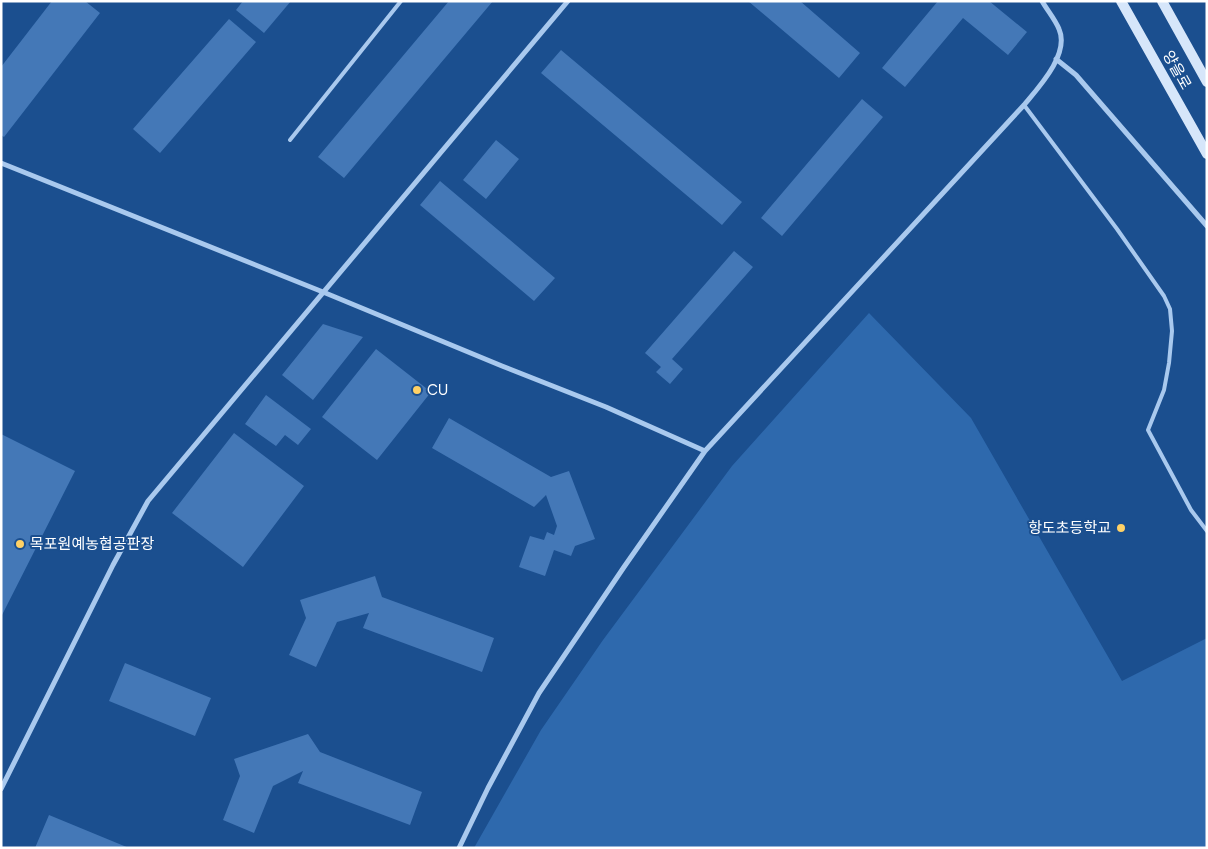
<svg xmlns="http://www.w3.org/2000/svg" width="1208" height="849" viewBox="0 0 1208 849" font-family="Figtree,'Noto Sans KR',sans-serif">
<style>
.green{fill:#2e69ad}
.building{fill:#4478b7}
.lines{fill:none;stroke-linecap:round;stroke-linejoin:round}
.lane{stroke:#a9c9ee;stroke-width:4}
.street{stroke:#a9c9ee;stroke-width:5}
.secondary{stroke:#d6e6fa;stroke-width:10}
.poi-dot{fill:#ffd166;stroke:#1b4f8f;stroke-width:2}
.labels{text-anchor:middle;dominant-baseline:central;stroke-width:4;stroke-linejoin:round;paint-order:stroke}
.street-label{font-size:15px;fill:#fff;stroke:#1b4f8f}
.poi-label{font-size:15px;fill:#fff;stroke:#1b4f8f;text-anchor:start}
</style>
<rect width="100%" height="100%" fill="#1b4f8f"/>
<path class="green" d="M869,313L971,418L1122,681L1207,638V848H474L541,730L603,640L732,466Z"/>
<path class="building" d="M52,1H85L100,13L4,137L1,135V67Z
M243,1H291L264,33L236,10Z
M449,1H493L344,178L318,157Z
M748,1H800L860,53L839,78Z
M938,1H989L1027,32L1008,55L963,18L905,87L882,68Z
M229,19L256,42L160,153L133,129Z
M561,50L742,202L722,225L541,73Z
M862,99L883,117L782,236L761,218Z
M496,140L519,159L486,199L463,180Z
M440,181L555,278L534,301L420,205Z
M734,251L753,267L672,359L683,369L670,384L656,372L661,367L645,353Z
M323,324L363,337L313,400L282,375Z
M376,349L431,392L377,460L322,417Z
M266,395L311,429L298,445L285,435L276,446L245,424Z
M449,418L551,477L569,471L595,539L575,546L571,556L554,550L545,576L519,567L530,536L544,540L547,532L554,535L557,526L546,495L534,507L432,448Z
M234,433L304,486L243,567L172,513Z
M1,434L75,471L1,617Z
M375,576L382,597L494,638L482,672L363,628L369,613L337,622L316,667L289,655L306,618L300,600Z
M125,663L211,698L195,736L109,701Z
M308,734L320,752L422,792L410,825L298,783L303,771L273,786L254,833L223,820L240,776L234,759Z
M49,815L129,848H35Z"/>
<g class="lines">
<path class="lane" d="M1024,105L1117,229L1164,296L1170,309L1172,331L1169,363L1164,390L1148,430L1191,510L1207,531
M290,140L401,1"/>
<path class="street" d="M1056,59L1076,75L1207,226
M1,163L323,292L502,366L606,407L705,451
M1,789L113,565L148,501L568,1
M459,848L488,788L539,693L624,567L705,451L1024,105C1039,87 1070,54 1059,29C1055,19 1047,10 1042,1"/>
<path class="secondary" d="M1121,1L1207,154
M1162,1L1207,82"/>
</g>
<g class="poi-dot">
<circle cx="417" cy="390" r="5"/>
<circle cx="1121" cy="528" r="5"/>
<circle cx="20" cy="544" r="5"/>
</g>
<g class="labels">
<g class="street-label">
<text transform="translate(1177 70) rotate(61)">양을로</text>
</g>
<g class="poi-label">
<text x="427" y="390">CU</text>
<text x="1111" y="528" text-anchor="end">항도초등학교</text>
<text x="30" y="544">목포원예농협공판장</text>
</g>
</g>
<rect width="1208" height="849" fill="none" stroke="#ffffff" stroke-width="5"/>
</svg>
